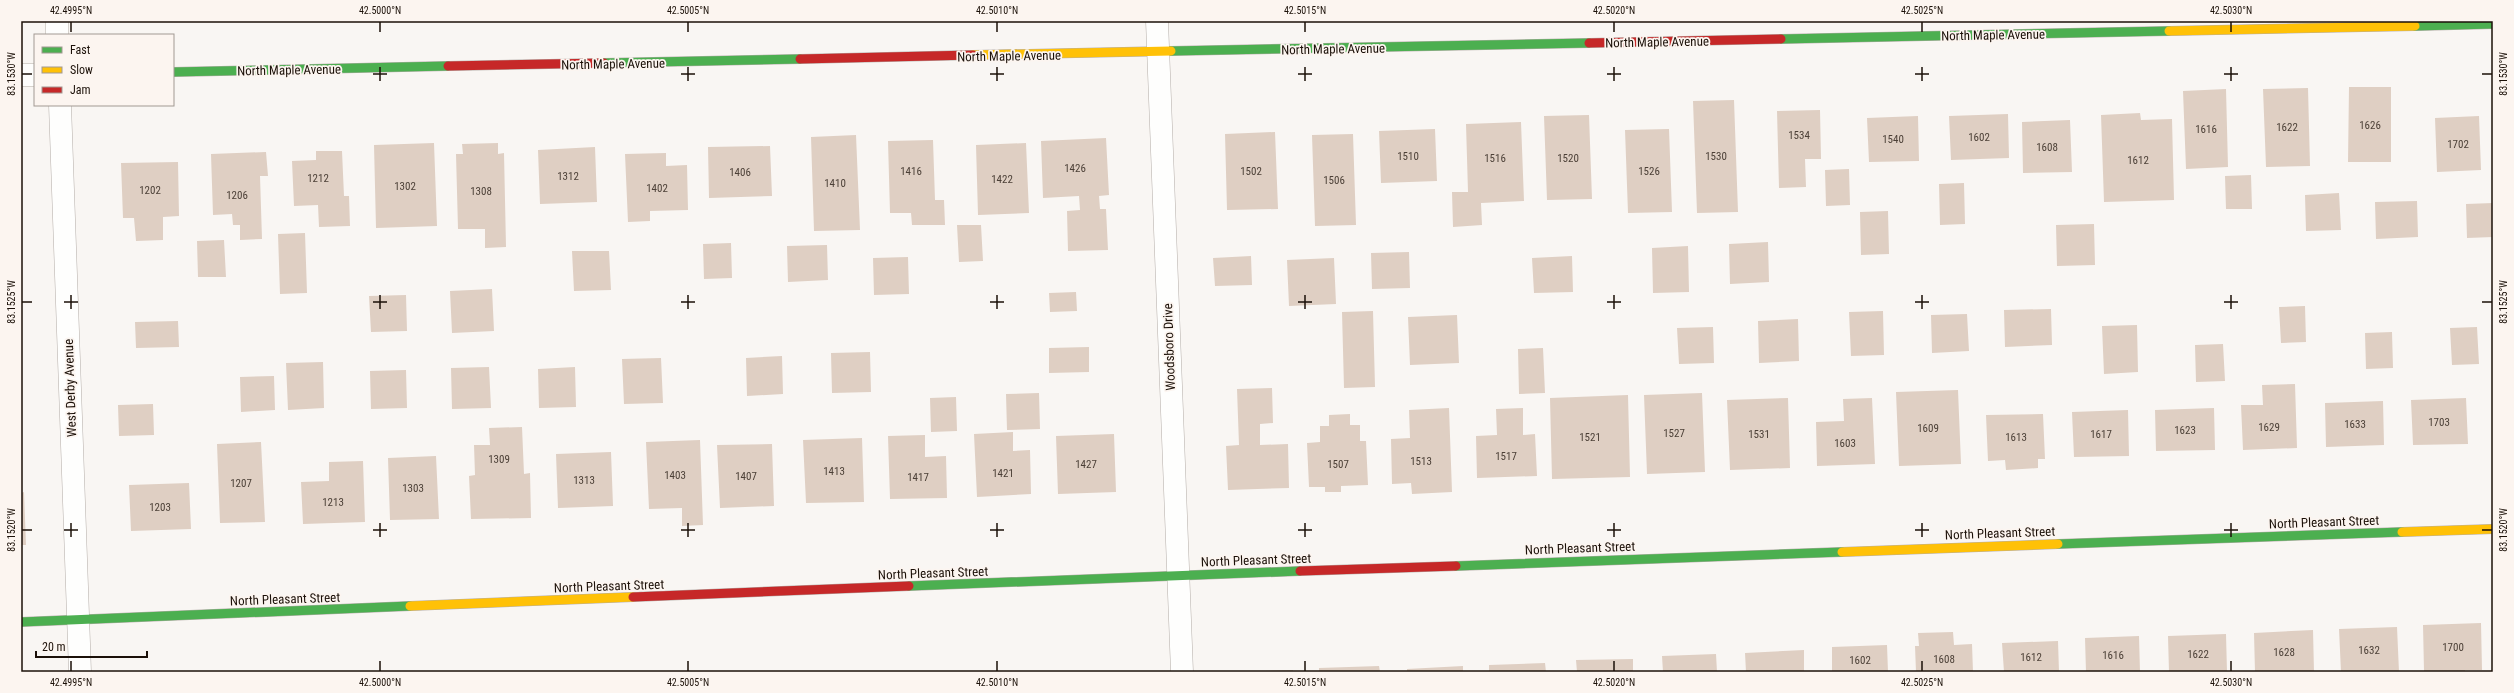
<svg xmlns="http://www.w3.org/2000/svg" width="2514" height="693" viewBox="0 0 2514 693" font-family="'Roboto Condensed',sans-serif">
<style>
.building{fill:#dfcfc3}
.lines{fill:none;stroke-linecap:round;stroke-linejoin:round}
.street-casing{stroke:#b4ada8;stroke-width:23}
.fast-casing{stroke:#b4ada8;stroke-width:10}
.slow-casing{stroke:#b4ada8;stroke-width:10}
.jam-casing{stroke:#b4ada8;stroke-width:10}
.street{stroke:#fefefd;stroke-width:22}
.fast{stroke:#4caf50;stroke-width:9}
.slow{stroke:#ffc107;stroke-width:9}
.jam{stroke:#c62828;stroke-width:9}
.ticks{fill:none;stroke:#1b1008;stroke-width:1.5}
.labels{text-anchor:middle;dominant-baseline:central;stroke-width:3.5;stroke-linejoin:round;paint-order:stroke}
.number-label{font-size:11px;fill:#4c4037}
.street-label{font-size:13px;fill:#1b1008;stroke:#fcf5f0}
.neatline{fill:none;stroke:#1b1008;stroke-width:1.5}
.ticks-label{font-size:10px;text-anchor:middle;fill:#1b1008}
</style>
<rect width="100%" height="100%" fill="#f9f6f3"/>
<path class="building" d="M2349,87H2391V162H2348Z
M2308,88L2310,166L2266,167L2263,89Z
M2226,89L2228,167L2186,169L2183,91Z
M1734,100L1738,212L1697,213L1693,101Z
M1820,110L1821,159H1805L1806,187L1779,188L1777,111Z
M2140,113L2141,120L2172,119L2174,200L2104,202L2101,115Z
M2008,114L2009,158L1951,160L1949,116Z
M1589,115L1592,199L1547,200L1544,116Z
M1918,116L1919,161L1869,162L1867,118Z
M2479,116L2481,170L2437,172L2435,118Z
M2070,120L2072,172L2023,173L2022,122Z
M1521,122L1524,201L1481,203L1482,225L1453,227L1452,192H1468L1466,124Z
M1435,129L1437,181L1381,183L1379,131Z
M1669,129L1672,212L1628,213L1625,130Z
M1275,132L1278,209L1227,210L1225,134Z
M1353,134L1356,225L1315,226L1312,135Z
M856,135L860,230L814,231L811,137Z
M1106,138L1109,195L1099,196L1100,209H1106L1108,250L1068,251L1067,211L1080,210L1079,196L1043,198L1041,141Z
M933,140L935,200H944L945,225H912L911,213H890L888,141Z
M434,143L437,226L376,228L374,145Z
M498,143V154L504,153L506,247L485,248V229H458L456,154H463L462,144Z
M1026,143L1029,213L978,215L976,145Z
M770,146L772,196L709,198L708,147Z
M595,147L597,202L540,204L538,150Z
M316,151H342L344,196H349L350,226L319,227L318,205L294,206L292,161L316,160Z
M266,152L268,176H260L262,239L240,240V225H233L232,214L213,215L211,154Z
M666,153V166L687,165L688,210L650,211V221L628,222L625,154Z
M178,162L179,216L163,217V240L136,241L134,218H123L121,163Z
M1849,169L1850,205L1826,206L1825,170Z
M2251,175L2252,209H2226L2225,176Z
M1964,183L1965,224L1940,225L1939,184Z
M2339,193L2341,230L2306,231L2305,195Z
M2417,201L2418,237L2376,239L2375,202Z
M2493,203V237L2467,238L2466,204Z
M1888,211L1889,254L1861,255L1860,212Z
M2094,224L2095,265L2057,266L2056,225Z
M957,225H981L983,261L959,262Z
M305,233L307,293L280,294L278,234Z
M224,240L226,277H198L197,241Z
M1768,242L1769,282L1730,284L1729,244Z
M731,243L732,278L704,279L703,244Z
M827,245L828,280L788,282L787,246Z
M1688,246L1689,292L1653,293L1652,248Z
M572,251H609L611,290L574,291Z
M1409,252L1410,288L1372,289L1371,253Z
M1251,256L1252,285L1215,286L1213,258Z
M1572,256L1573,292L1534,293L1532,258Z
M908,257L909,294L874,295L873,258Z
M1334,258L1336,304L1289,306L1287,260Z
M492,289L494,331L452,333L450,291Z
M1076,292L1077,311L1050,312L1049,293Z
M406,295L407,331L371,332L369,296Z
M2305,306L2306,342L2281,343L2279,307Z
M2051,309L2052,345L2005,347L2004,310Z
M1373,311L1375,387L1344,388L1342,312Z
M1883,311L1884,355L1851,356L1849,312Z
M1967,314L1969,351L1932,353L1931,315Z
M1457,315L1459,363L1410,365L1408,317Z
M1798,319L1799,361L1759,363L1758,321Z
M178,321L179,347L136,348L135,322Z
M2137,325L2138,372L2104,374L2102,326Z
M1713,327L1714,363L1679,364L1677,328Z
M2477,327L2479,364L2452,365L2450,328Z
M2392,332L2393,368L2366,369L2365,333Z
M2223,344L2225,381L2196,382L2195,345Z
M1089,347V372L1049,373V348Z
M1543,348L1545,393L1519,394L1518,349Z
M870,352L871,392L832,393L831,353Z
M782,356L783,394L747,396L746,358Z
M661,358L663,403L624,404L622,359Z
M323,362L324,408L288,410L286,363Z
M489,367L491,408L452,409L451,368Z
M575,367L576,407L539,408L538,369Z
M406,370L407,408L371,409L370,371Z
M274,376L275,410L241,412L240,377Z
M2295,384L2297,448L2243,450L2241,405H2263L2262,385Z
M1272,388L1273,423L1260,424V445L1288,444L1289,488L1228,490L1226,446L1239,445L1237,389Z
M1958,390L1961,464L1899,466L1896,392Z
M1039,393L1040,429L1007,430L1006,394Z
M1702,393L1705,472L1647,474L1644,395Z
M1628,395L1630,477L1552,479L1550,398Z
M956,397L957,431L931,432L930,398Z
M1788,398L1790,468L1730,470L1727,400Z
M1872,398L1875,464L1817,466L1816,422L1844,421L1843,399Z
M2466,398L2468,444L2413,445L2411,400Z
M2383,401L2384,445L2326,447L2325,403Z
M153,404L154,435L119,436L118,405Z
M1449,408L1452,492L1412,494L1411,483L1392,484L1391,439L1410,438L1409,410Z
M1523,408V435L1535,434L1537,476L1477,478L1476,436L1497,435L1496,409Z
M2214,408L2215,450L2156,451L2155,410Z
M2128,410L2129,456L2074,457L2072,412Z
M1350,414V425H1360V441H1366L1368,485L1341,486V492H1325V487H1309L1307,443L1320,442V426H1329V415Z
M2043,414L2045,459H2038V468L2006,470L2005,460L1988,461L1986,415Z
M522,427L524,474L530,473L531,518L471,519L469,476L475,475L474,445H490L489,428Z
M1013,432V451L1030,450L1031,494L977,497L974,434Z
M1114,434L1116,492L1058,494L1056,436Z
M925,435V457L946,456L947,498L890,499L888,436Z
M862,438L864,502L806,503L803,440Z
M700,440L703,525L682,526V508L649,509L646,442Z
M261,442L265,522L220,523L217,444Z
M772,444L774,506L720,508L717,445Z
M611,452L613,506L558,508L556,454Z
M436,456L439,519L390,520L388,458Z
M363,461L365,522L303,524L301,482L329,481V462Z
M189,483L191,529L131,531L129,485Z
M24,492L26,545H21V493Z
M2481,623L2482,670H2465V672L2424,671L2423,625Z
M2397,627L2399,672H2341L2339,629Z
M2313,630L2314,672H2255L2254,633Z
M1953,632L1954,645L1972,644L1973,672H1916L1915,646H1919L1918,633Z
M2226,634L2227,672H2169L2168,636Z
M2139,636L2140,672H2086L2085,638Z
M2058,641L2059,672H2004L2002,643Z
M1887,645L1888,672H1832V647Z
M1804,650V672H1746L1745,653Z
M1716,654L1717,672H1663L1662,656Z
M1633,659V672H1577L1576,660Z
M1545,663L1546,672H1489V665Z
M1379,666L1380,672H1319V668Z
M1463,666V672H1407V669Z
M1293,670V672H1265V671Z"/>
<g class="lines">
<g class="street-casing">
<path id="street" d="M57,21V35
M1157,21L1182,672
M21,75H35
M60,105L80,672"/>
</g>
<g class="fast-casing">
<path id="fast" d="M2415,26L2493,24
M1781,39L2169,31
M1171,51L1589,43
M604,63L800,59
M173,72L448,66
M2058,544L2402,532
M1456,566L1842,552
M909,586L1300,571
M21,622L410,606"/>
</g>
<g class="slow-casing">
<path id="slow" d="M2169,31L2415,26
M973,55L1171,51
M2402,532L2493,529
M1842,552L2058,544
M410,606L633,597"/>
</g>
<g class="jam-casing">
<path id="jam" d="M1589,43L1781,39
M800,59L973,55
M448,66L604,63
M1300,571L1456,566
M633,597L909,586"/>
</g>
<use href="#street" class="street"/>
<use href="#fast" class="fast"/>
<use href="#slow" class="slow"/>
<use href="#jam" class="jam"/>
</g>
<path class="ticks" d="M71,22V32M380,22V32M688,22V32M997,22V32M1305,22V32M1614,22V32M1922,22V32M2231,22V32M380,67V81M688,67V81M997,67V81M1305,67V81M1614,67V81M1922,67V81M2231,67V81M22,74H32M373,74H387M681,74H695M990,74H1004M1298,74H1312M1607,74H1621M1915,74H1929M2224,74H2238M2482,74H2492M71,295V309M380,295V309M688,295V309M997,295V309M1305,295V309M1614,295V309M1922,295V309M2231,295V309M22,302H32M64,302H78M373,302H387M681,302H695M990,302H1004M1298,302H1312M1607,302H1621M1915,302H1929M2224,302H2238M2482,302H2492M71,523V537M380,523V537M688,523V537M997,523V537M1305,523V537M1614,523V537M1922,523V537M2231,523V537M22,530H32M64,530H78M373,530H387M681,530H695M990,530H1004M1298,530H1312M1607,530H1621M1915,530H1929M2224,530H2238M2482,530H2492M71,661V671M380,661V671M688,661V671M997,661V671M1305,661V671M1614,661V671M1922,661V671M2231,661V671"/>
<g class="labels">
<g class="number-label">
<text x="2370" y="125">1626</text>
<text x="2287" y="127">1622</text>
<text x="2206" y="129">1616</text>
<text x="1799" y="135">1534</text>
<text x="1979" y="137">1602</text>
<text x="1893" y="139">1540</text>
<text x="2458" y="144">1702</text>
<text x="2047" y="147">1608</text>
<text x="1408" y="156">1510</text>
<text x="1716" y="156">1530</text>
<text x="1495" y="158">1516</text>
<text x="1568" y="158">1520</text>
<text x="2138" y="160">1612</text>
<text x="1075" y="168">1426</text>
<text x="911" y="171">1416</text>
<text x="1251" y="171">1502</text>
<text x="1649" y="171">1526</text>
<text x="740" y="172">1406</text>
<text x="568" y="176">1312</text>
<text x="318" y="178">1212</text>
<text x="1002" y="179">1422</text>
<text x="1334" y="180">1506</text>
<text x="835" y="183">1410</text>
<text x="405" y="186">1302</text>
<text x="657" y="188">1402</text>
<text x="150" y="190">1202</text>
<text x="481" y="191">1308</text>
<text x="237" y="195">1206</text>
<text x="2439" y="422">1703</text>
<text x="2355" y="424">1633</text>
<text x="2269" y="427">1629</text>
<text x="1928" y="428">1609</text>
<text x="2185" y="430">1623</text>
<text x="1674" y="433">1527</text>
<text x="1759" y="434">1531</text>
<text x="2101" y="434">1617</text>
<text x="1590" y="437">1521</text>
<text x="2016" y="437">1613</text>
<text x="1845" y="443">1603</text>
<text x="1506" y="456">1517</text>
<text x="499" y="459">1309</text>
<text x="1421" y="461">1513</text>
<text x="1086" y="464">1427</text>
<text x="1338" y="464">1507</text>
<text x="834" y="471">1413</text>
<text x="1003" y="473">1421</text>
<text x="675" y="475">1403</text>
<text x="746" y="476">1407</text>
<text x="918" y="477">1417</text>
<text x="584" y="480">1313</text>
<text x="241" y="483">1207</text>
<text x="413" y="488">1303</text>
<text x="333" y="502">1213</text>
<text x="160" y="507">1203</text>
<text x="2453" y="647">1700</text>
<text x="2369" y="650">1632</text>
<text x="2284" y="652">1628</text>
<text x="2198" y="654">1622</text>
<text x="2113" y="655">1616</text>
<text x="2031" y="657">1612</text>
<text x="1944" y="659">1608</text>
<text x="1860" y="660">1602</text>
</g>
<g class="street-label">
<text transform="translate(1993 35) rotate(-1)">North Maple Avenue</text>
<text transform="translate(1657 42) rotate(-1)">North Maple Avenue</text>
<text transform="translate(1333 49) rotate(-1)">North Maple Avenue</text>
<text transform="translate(1009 56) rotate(-1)">North Maple Avenue</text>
<text transform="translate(613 64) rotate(-1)">North Maple Avenue</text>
<text transform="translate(289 70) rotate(-1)">North Maple Avenue</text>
<text transform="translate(1169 347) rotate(-92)">Woodsboro Drive</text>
<text transform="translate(70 388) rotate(-92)">West Derby Avenue</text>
<text transform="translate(2324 522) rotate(-2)">North Pleasant Street</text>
<text transform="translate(2000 533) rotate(-2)">North Pleasant Street</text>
<text transform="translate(1580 548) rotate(-2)">North Pleasant Street</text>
<text transform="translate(1256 560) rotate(-2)">North Pleasant Street</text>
<text transform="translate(933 573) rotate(-2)">North Pleasant Street</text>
<text transform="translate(609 586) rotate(-2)">North Pleasant Street</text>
<text transform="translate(285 599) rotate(-2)">North Pleasant Street</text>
</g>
</g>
<rect width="2514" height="693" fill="none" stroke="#fcf5f0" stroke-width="44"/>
<rect x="34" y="34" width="140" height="72" fill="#fcf5f0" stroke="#a29993"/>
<rect x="42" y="47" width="20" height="6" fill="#4caf50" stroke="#a29993"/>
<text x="70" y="54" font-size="12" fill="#1b1008">Fast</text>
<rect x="42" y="67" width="20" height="6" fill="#ffc107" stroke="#a29993"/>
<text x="70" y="74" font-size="12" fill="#1b1008">Slow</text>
<rect x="42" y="87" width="20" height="6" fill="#c62828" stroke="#a29993"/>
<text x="70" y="94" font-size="12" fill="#1b1008">Jam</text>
<path d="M36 651v6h111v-6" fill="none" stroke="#1b1008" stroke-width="2"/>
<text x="42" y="651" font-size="12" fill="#1b1008" stroke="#fcf5f0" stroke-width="3" paint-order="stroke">20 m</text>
<rect x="22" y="22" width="2470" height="649" class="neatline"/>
<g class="ticks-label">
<text x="71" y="14">42.4995°N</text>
<text x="380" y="14">42.5000°N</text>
<text x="688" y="14">42.5005°N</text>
<text x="997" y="14">42.5010°N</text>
<text x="1305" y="14">42.5015°N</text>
<text x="1614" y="14">42.5020°N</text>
<text x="1922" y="14">42.5025°N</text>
<text x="2231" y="14">42.5030°N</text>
<text transform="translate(2503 74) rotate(-90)" y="4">83.1530°W</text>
<text transform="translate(11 74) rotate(-90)" y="4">83.1530°W</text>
<text transform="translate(2503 302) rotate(-90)" y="4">83.1525°W</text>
<text transform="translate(11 302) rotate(-90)" y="4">83.1525°W</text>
<text transform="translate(2503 530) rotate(-90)" y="4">83.1520°W</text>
<text transform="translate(11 530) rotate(-90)" y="4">83.1520°W</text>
<text x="71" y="686">42.4995°N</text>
<text x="380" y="686">42.5000°N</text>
<text x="688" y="686">42.5005°N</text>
<text x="997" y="686">42.5010°N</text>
<text x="1305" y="686">42.5015°N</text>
<text x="1614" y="686">42.5020°N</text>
<text x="1922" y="686">42.5025°N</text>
<text x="2231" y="686">42.5030°N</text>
</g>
</svg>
